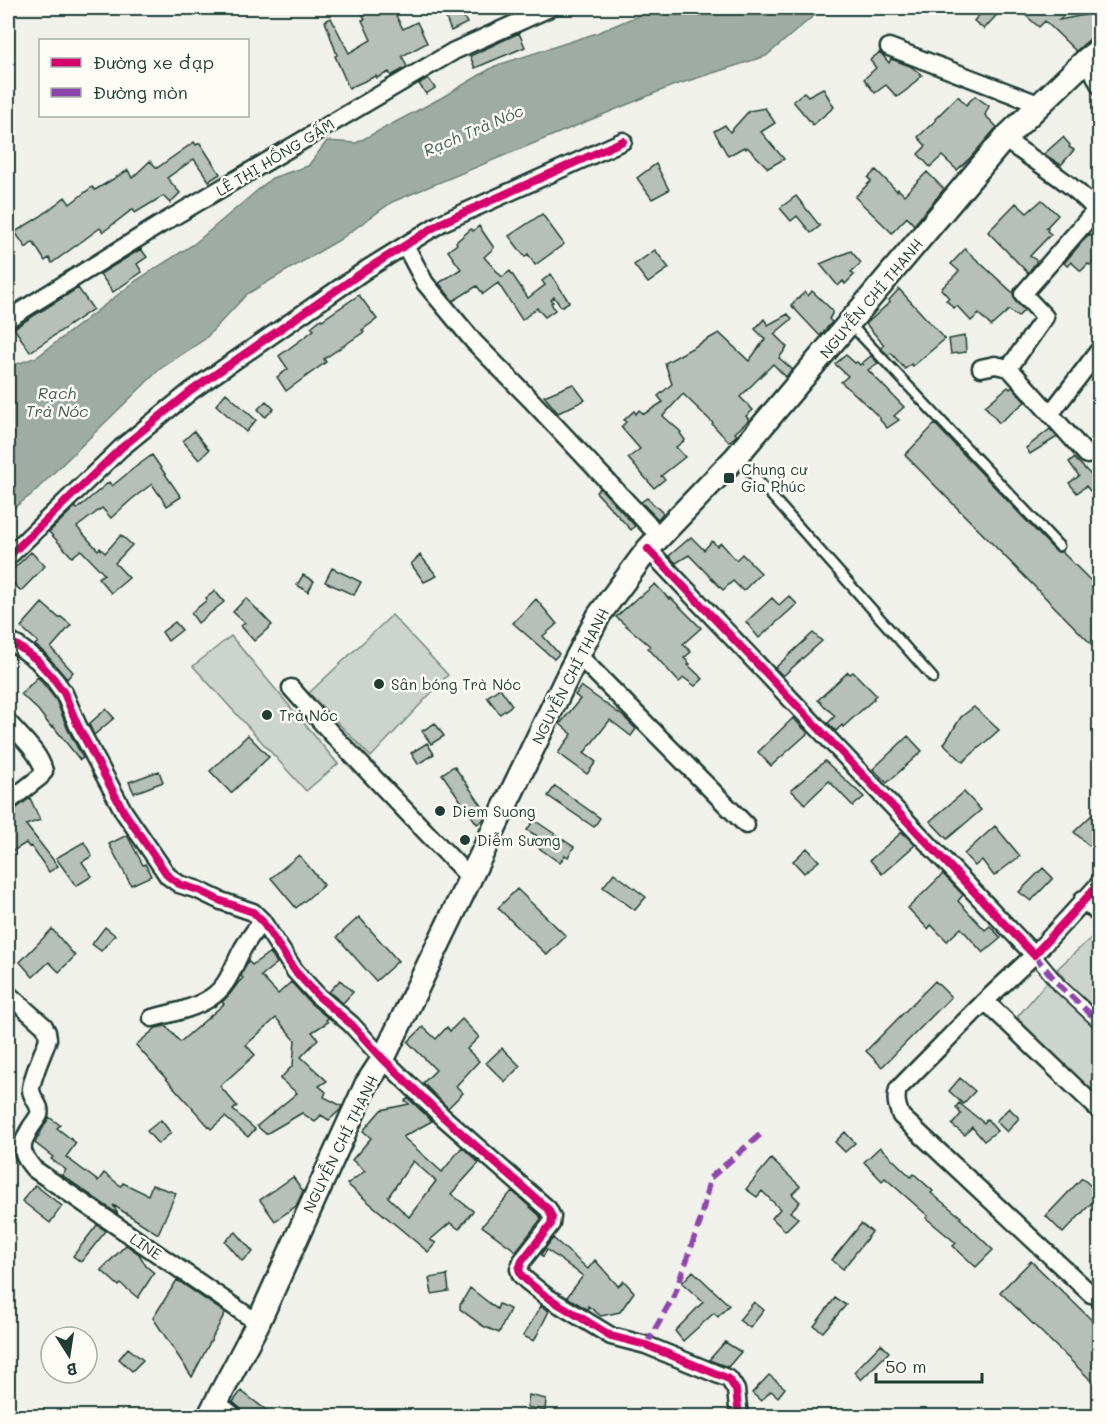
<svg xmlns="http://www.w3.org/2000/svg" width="1107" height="1424" viewBox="0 0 1107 1424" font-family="Mali,sans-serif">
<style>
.green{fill:#cdd3cd;stroke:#768880;stroke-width:1.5}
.water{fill:#9faca4;stroke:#6c8077;stroke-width:1.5}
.building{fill:#b6bfb8;stroke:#1f3d34;stroke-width:1.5;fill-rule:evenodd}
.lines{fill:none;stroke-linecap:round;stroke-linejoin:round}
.service-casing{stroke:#1f3d34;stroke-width:13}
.pedestrian-casing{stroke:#1f3d34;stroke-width:16}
.minor-casing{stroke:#1f3d34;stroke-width:21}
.secondary-casing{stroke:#1f3d34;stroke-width:27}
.service{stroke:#fdfcf7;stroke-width:8}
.pedestrian{stroke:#fdfcf7;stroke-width:12}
.minor{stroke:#fdfcf7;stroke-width:16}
.secondary{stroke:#fdfcf7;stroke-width:22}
.quiet{stroke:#8e44ad;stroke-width:6;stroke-dasharray:12 6;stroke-linecap:butt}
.cycleway-casing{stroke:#fdfcf7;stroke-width:11}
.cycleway{stroke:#d6006c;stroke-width:8}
.poi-dot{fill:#1f3d34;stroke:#fdfcf7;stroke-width:2}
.labels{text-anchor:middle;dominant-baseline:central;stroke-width:5;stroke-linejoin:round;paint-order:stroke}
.street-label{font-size:15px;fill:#1f3d34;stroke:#fdfcf7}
.poi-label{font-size:15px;fill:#1f3d34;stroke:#fdfcf7;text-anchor:start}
.water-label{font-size:16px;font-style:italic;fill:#455e56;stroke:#fdfcf7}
</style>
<rect width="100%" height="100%" fill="#f0f1eb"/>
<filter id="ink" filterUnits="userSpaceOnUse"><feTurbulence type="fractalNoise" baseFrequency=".0167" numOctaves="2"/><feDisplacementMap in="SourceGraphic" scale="12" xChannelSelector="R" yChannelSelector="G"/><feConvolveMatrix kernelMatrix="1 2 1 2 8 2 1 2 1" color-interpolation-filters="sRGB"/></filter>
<g filter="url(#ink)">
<path class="green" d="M392,615L448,675L371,757L309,693Z
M231,636L338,764L306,791L193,666Z
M1093,936L1099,942V1105L1021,1031L1018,1016L1047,982L1057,989L1065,979L1057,969Z"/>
<path class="water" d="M656,8H880L875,13H817L766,56L672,86L392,202L339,240L247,294L205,339L160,369L31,495L8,512V367L37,357L137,280L194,244L272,178L308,166L327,141L356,143L441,98L495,66L597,33Z"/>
<path class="building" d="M359,8H392L403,29L417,22L427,43L402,56L407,67L391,76L389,72L377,78L376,76L349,88L335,56L337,55L325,21L331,18L349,53L371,40L362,20L365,19Z
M456,8H459L467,23L451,31L444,13Z
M985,8H1003L984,29L974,21Z
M1017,8H1071L1059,20L1100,12V30L1076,51L1045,21L1039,27Z
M519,33L525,47L475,68L470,56Z
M880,52L889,63L891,59L910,66L922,75L908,89L897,97L886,85L875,93L864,79L876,68L870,60Z
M428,78L435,88L426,94L419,84Z
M823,88L834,107L813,125L793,101L804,92L808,96Z
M958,96L966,105L975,96L989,106L985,115L997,127L970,158L957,170L942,156L930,167L918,154L926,146L918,137L936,120L935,119Z
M765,108L775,123L761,132L784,159L768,168L747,147L746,149L744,147L728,156L714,131L725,125L730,132L749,111Z
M1063,137L1070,145L1069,147L1074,150L1061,165L1044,154Z
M194,142L196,145L200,143L220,174L209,181L194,159L167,178L180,193L170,203L163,196L135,213L133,209L103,232L100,228L52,263L49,258L45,261L33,242L26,248L15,232L41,216L65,197L70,204L92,187L95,190L128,170L132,178L150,161L157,168Z
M656,164L669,190L652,199L637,178Z
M876,170L897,191L898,189L904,195L927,172L944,189L914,225L907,217L892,233L855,197L871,181L868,178Z
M796,196L820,226L811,233L797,216L791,221L780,208Z
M1042,200L1058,215L1046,228L1048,229L1047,231L1051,234L1030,256L1037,261L1028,273L988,232L1016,203L1027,213Z
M542,214L564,244L535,265L528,254L525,257L509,236Z
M479,226L494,248L484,257L502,277L510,271L528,298L545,285L542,281L551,274L569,302L561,307L554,297L551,300L553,302L551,303L555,310L545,317L537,308L522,320L498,283L483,294L477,286L453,301L439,283L461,269L448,251L457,244L456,242L471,229L473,231Z
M1089,234L1100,243V256L1090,265L1088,264L1081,271L1071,262L1067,266L1064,263Z
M141,249L147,257L137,264L142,272L113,292L100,274Z
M965,249L1013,293L1015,301L1024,310L1018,317L1009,310L991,326L979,314L971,321L957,306L954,308L946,300L949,298L941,289L959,271L951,264Z
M655,250L669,268L648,283L634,265Z
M851,251L861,263L851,272L854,275L845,284L843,281L838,286L820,264Z
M78,288L93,309L30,352L14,328Z
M899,289L945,339L913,366L911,364L905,369L891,353L888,355L881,348L884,345L866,324L890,302L889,300Z
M812,291L832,310V314L829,319L832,322L820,336L791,305L805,292L808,296Z
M359,295L377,319L362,330L364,332L324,359L326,362L286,391L277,377L288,369L279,356L314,330L311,327L321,319L322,320Z
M788,314L792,319L774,334L787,347L779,358L792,369L786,377L773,364L740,397L753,410L746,416L749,420L735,433L737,435L729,442L712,424L713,423L683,394L663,416L681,432L680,433L685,440L676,447L685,457L661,476L665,479L654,488L628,458L640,449L621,427L626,422L624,420L634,411L636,414L639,410L644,414L663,402L658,396L672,384L665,363L719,333L749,361L765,339L755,329L764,319L768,325Z
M965,336L966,352L951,354L949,339Z
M846,355L855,363L857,362L860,365L862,363L864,365L862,363L871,356L878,363L868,370L904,407L894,416L899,420L887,428L880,420V418L855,394L841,382L848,376L835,364Z
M573,384L585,400L558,413L544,396Z
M1008,387L1010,389L1012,387L1025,402L999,423L985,406Z
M226,393L256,420L246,432L216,405Z
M266,401L274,409L265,417L258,409Z
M935,424L1054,550L1058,552H1062L1091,581L1100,573V653L905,455Z
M1050,429L1057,437L1030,454L1026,448Z
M194,431L209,450L199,460L183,441Z
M152,455L181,497L167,506L152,484L132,499L111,518L102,508L77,527L98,550L100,548L105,553L121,535L132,545L115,563L129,578L111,593L98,578L104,574L81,550L72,557L49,532L75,507L77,509L109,482L112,486L134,468Z
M1074,458L1100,484L1090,491L1086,486L1077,493L1069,483L1079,476L1069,462Z
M600,488L635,526L631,530L596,492Z
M647,498L663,513L658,519L641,502Z
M691,537L704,550L712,541L717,546L721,543L736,560L742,554L761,573L743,591L733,581L723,590L689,555L676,563L669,556Z
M31,552L45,566L21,591L8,578V574Z
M420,555L437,576L424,582L411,564Z
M332,568L361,582L354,595L325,582Z
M303,575L314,581L308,592L297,585Z
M655,584L669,599L671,598L701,628L683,644L691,652L684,658L690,664L688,665L703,679L695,686L684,678L679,682L648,648L650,646L616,617L639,596L640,597Z
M215,591L224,602L198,623L191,613L207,600L206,598Z
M789,596L797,604L759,638L746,622L772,598L779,605Z
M246,598L272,625L254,641L241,626L245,623L233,612Z
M536,599L557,624L543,636L559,654L554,659L513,623Z
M42,603L59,618L61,617L71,625L51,648L73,672L67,679L45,653L35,645L38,642L21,627Z
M175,622L182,630L168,641L162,632Z
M813,633L822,641L783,676L775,668Z
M848,672L850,674L853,672L876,695L873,698L874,699L843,727L842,725L836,731L828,723L835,716L818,700Z
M38,677L56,700L68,730L83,758L80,760L53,726L51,727L38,710L21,694Z
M581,686L624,717L636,729L631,736L610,720L584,753L596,762L587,774L558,753L572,734L560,724L580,699L575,695Z
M500,688L512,705L500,714L487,697Z
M974,707L999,730L963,762L944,744L961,717Z
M106,709L114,718L94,735L89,724Z
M793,718L808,733L771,766L758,752Z
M435,723L444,736L431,744L422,731Z
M248,735L269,757L231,793L210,771Z
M908,736L922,751L887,783L873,769Z
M427,743L434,754L418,764L411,753Z
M825,761L864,797L853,806L829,781L805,804L791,790Z
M454,766L487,813L483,820L477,824L442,774Z
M159,771L163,782L134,793L129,782Z
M555,786L600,818L594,827L548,796Z
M964,792L981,810L947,839L930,821Z
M30,798L40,820L26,825L58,866L49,872L31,846L29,847L26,843L8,854V812L14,810Z
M1100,807V836L1089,846L1074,832Z
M534,820L574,847L568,857L565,855L560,863L532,843L537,836L527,830Z
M995,826L1020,856L994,876L982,860L975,866L964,854Z
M902,832L915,845L882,874L870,860Z
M127,835L143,865L145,864L151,876L131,885L109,844Z
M84,842L92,856L82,862L92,876L76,886L56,858Z
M807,848L819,861L804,873L793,861Z
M299,855L324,885L296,908L271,878Z
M1043,868L1053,878L1031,901L1019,892Z
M614,873L646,897L635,910L603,887Z
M943,874L963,895L958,901L985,930L990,926L1001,938L983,953L961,928L947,941L931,925L928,929L908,908Z
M517,889L566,936L547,955L498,908Z
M359,917L398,961L376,981L337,937Z
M105,927L115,935L101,951L92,944Z
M52,929L75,956L59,972L49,962L33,977L20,962Z
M270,952L277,963L261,976L278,994L291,982L310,1003L328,1018L326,1020L328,1022L312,1032L318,1039L301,1057L327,1081L319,1086L326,1092L324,1097L342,1106L340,1110L329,1120L321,1115L315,1122L302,1113L266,1134L257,1126L297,1093L280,1079L293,1065L295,1040L276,1018L246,1045L255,1055L220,1086L237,1106L233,1110L255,1129L248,1137L225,1117L211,1129L136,1045L156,1028L166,1026L180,1042L224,1004L222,1002L230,994L238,983L243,978L241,976L248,961L252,965Z
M340,980L353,992L343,1003L329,992Z
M935,981L951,997L882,1067L866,1051Z
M462,1019L479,1037L467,1049L479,1061L456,1086L463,1093L448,1108L423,1083L436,1070L408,1042L423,1027L436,1039L447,1027L450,1031Z
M502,1048L520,1066L505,1082L486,1063Z
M960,1078L975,1091L963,1104L949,1091Z
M408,1098L432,1121L403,1137L442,1172L462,1147L479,1163L451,1194L473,1211L459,1229L450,1223L430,1240L436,1243L428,1252L347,1184L365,1171L352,1160L371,1138L363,1131L381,1110L409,1104L405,1101ZM413,1161L436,1181L409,1217L388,1197Z
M959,1103L984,1123L987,1119L997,1131L984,1141L972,1127L965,1135L952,1125L961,1114L956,1107Z
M1009,1108L1019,1118L1007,1132L996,1121Z
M49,1117L60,1125L57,1128L76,1143L66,1157L98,1181L104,1173L121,1186L123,1183L148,1195L152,1185L176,1193L158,1234L113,1205L118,1214L62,1175L66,1170L51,1159L53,1157L35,1143Z
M161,1120L171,1133L158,1144L147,1131Z
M845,1132L855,1143L845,1152L835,1142Z
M880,1147L911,1177L914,1174L933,1191L931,1193L961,1217L960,1218L993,1250L976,1267L953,1246L956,1243L926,1218L928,1216L885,1178L882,1181L864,1162Z
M771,1159L800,1186L792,1194L800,1202L790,1212L798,1218L785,1231L772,1218L780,1209L762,1191L757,1197L746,1189Z
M293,1177L303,1191L296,1206L275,1221L260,1200Z
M1082,1178L1100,1194L1063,1233L1046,1216Z
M35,1185L62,1206L50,1223L22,1201Z
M512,1191L539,1215L541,1219L516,1251L482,1226Z
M861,1224L872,1232L843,1269L832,1260Z
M97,1225L106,1231L81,1262L73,1256Z
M236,1232L253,1252L242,1261L225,1241Z
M553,1238L588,1269L595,1260L618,1286L624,1281L634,1292L620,1312L601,1316L588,1306V1310L567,1297L583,1276L547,1250L543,1257L541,1254Z
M126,1245L139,1254L146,1266L154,1273L138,1298L121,1284L119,1286L101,1270Z
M1031,1261L1100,1328V1389L1000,1292Z
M693,1271L729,1305L718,1317L714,1313L683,1341L675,1331L703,1302L682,1283Z
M447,1275L449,1291L432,1294L429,1278Z
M177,1280L225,1313L192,1377L153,1318Z
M470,1288L497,1309L499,1304L510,1309L499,1333L483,1326L460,1309V1305Z
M835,1298L846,1305L823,1332L814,1326Z
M754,1302L764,1310L750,1328L739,1320Z
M541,1306L549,1311L534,1341L523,1336Z
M725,1342L741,1352L728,1367L709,1360Z
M881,1344L889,1352L861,1380L854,1372Z
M128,1348L143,1360L132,1371L119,1359Z
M769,1375L785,1388L778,1397L771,1391L761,1401L752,1393Z
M241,1391L274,1416H249L233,1402Z
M529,1395L546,1399L545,1411L527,1407Z"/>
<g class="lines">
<g class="service-casing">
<path id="service" d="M850,324L1059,546
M737,457L933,678"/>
</g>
<g class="pedestrian-casing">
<path id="pedestrian" d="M1034,955L1060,986L1100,1023"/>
</g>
<g class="minor-casing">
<path id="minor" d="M889,47L1041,105
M1087,59L1100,86
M1004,139C1034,161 1078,186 1100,215
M405,245L425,283L474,342L531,400L659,536
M8,319L161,224L454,51L550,8
M981,368L995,365L1009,368L1087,455
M1009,368L1045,317L1023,294L1096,210
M1051,413L1100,349
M648,549L1034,955L1100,883
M8,557L121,448L191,391L367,269L441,223L623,141
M8,638L10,642L18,646L37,660L54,679L64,693L78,726L124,812L168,876L179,884L198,890L221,901L253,912L262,921L295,971L318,996L351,1024L383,1059L443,1117L548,1209L552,1217L551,1224L522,1261L519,1269L521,1275L527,1281L547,1297L611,1336L646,1345L729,1379L736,1390L739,1416
M578,655L746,825
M291,688L332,734L470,878
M8,722C20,736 39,752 44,771L40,777L8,802
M1083,899L1100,915
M1034,955L985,1001L898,1089C895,1099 897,1106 901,1116L1091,1294L1100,1296
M8,994L44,1026L47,1032L48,1039C43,1054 33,1073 31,1089C31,1099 42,1105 39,1115C37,1119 33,1124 31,1127C19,1147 20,1152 34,1169L258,1323
M985,1001L1100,1111
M152,1018C172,1013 193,1009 210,998C229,986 233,966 243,948C249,938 256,929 262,921
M216,1402L234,1416"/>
</g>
<g class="secondary-casing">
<path id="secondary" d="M209,1416L258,1323L366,1085L383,1059L570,671L599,615L648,549L736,457L1004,139L1087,59L1100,49"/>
</g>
<use href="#service" class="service"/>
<use href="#pedestrian" class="pedestrian"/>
<use href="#minor" class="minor"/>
<use href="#secondary" class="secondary"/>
<path class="quiet" d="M1034,955L1060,986L1100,1023
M646,1345L674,1296L700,1222L710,1178L762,1133"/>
<g class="cycleway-casing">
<path id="cycleway" d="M648,549L1034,955L1100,883
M8,557L121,448L191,391L367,269L441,223L623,141
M8,638L10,642L18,646L37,660L54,679L64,693L78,726L124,812L168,876L179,884L198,890L221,901L253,912L262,921L295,971L318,996L351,1024L383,1059L443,1117L548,1209L552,1217L551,1224L522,1261L519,1269L521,1275L527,1281L547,1297L611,1336L646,1345L729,1379L736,1390L739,1416"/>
</g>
<use href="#cycleway" class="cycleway"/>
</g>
</g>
<g class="poi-dot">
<rect x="723" y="472" width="12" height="12" rx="3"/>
<circle cx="379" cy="684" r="6"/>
<circle cx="267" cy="715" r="6"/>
<circle cx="440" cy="811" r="6"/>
<circle cx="465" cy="840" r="6"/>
</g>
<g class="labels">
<g class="street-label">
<text transform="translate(275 157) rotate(-31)">LÊ THỊ HỒNG GẤM</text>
<text transform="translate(871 298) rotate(-50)">NGUYỄN CHÍ THANH</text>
<text transform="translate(570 676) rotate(-63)">NGUYỄN CHÍ THANH</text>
<text transform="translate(340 1144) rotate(-64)">NGUYỄN CHÍ THANH</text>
<text transform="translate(146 1246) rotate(34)">LINE</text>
</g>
<g class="poi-label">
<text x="741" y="469">Chung cư<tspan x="741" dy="17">Gia Phúc</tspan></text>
<text x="391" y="684">Sân bóng Trà Nóc</text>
<text x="279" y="715">Trà Nóc</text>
<text x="452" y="811">Diem Suong</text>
<text x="477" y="840">Diễm Sương</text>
</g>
<g class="water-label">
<text transform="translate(473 130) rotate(-23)">Rạch Trà Nóc</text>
<text x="57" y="392">Rạch<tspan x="57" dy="18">Trà Nóc</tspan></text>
</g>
</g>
<rect width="1107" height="1424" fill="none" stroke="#fdfcf7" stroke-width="30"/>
<rect x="15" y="15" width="1077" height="1394" fill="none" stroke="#1f3d34" stroke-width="2" filter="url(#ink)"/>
<rect x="39" y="39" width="210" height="78" fill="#fdfcf7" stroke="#a4b0a9" stroke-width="1.5"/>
<rect x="51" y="58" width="30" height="9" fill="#d6006c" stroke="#a4b0a9" stroke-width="1.5"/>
<text x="93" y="69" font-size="18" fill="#1f3d34">Đường xe đạp</text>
<rect x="51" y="88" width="30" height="9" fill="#8e44ad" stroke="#a4b0a9" stroke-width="1.5"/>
<text x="93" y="99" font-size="18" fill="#1f3d34">Đường mòn</text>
<g transform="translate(69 1355) rotate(168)"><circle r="28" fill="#fdfcf7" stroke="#a4b0a9" stroke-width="1.5"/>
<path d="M0-4.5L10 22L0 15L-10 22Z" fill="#1f3d34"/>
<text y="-9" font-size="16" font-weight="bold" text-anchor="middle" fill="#1f3d34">B</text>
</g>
<path d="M876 1373v9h106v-9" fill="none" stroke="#1f3d34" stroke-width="3"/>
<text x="885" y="1373" font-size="18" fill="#1f3d34" stroke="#fdfcf7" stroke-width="4.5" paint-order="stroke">50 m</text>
</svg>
